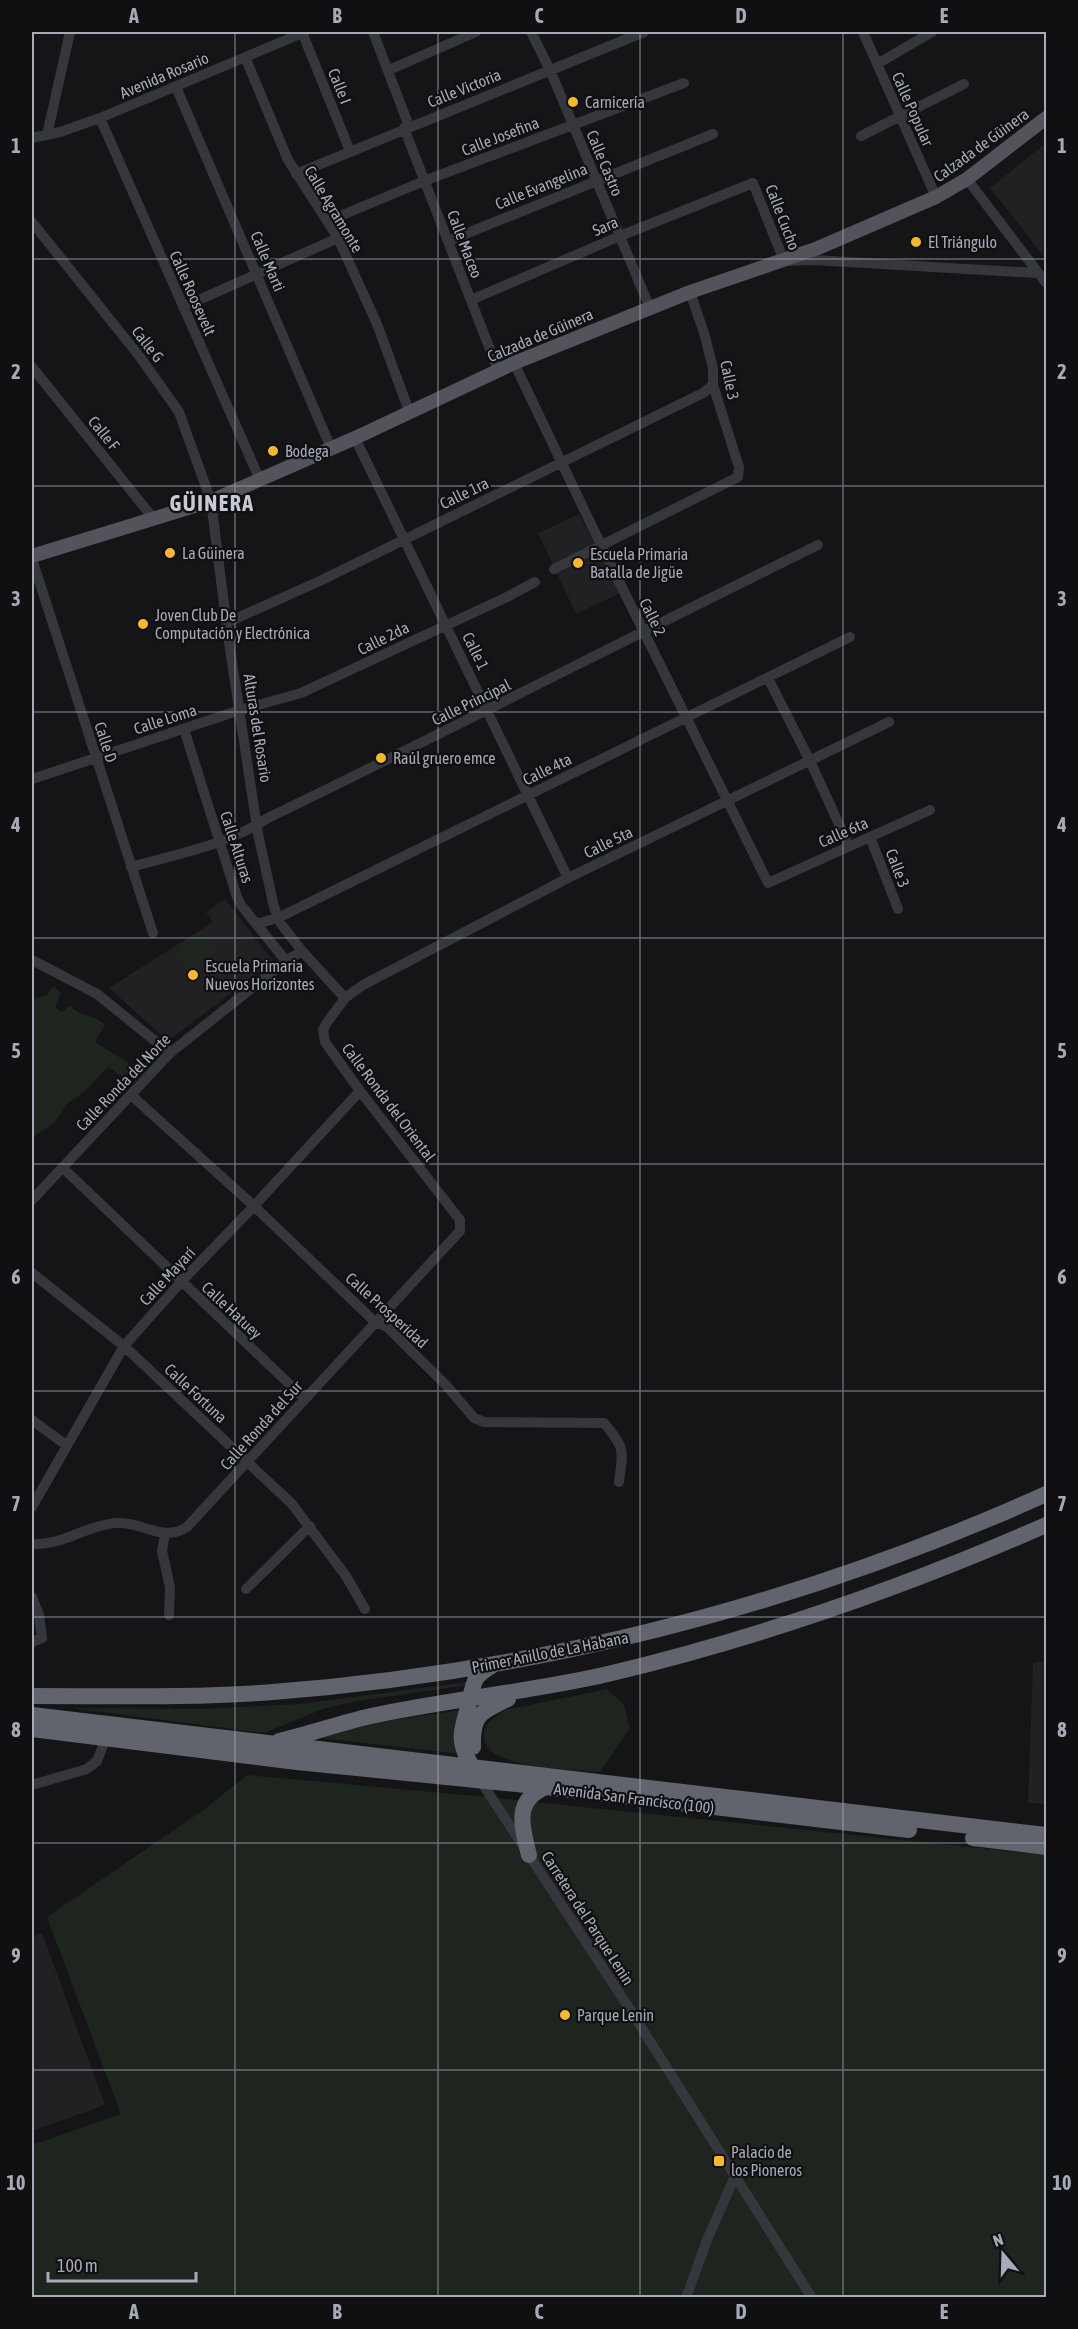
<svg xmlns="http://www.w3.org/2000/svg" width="1078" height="2329" viewBox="0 0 1078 2329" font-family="'Asap Condensed',sans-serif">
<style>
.built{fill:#212124}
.green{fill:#1d251e}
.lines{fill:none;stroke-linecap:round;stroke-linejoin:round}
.minor{stroke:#36373c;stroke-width:10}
.major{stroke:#52535b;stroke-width:14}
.highway{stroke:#62646d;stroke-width:16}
.grid{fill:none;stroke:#a6abb7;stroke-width:1.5;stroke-opacity:0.55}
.poi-dot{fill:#f8b82c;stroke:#101012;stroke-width:2}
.labels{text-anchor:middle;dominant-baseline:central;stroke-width:4.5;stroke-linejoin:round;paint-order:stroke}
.street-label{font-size:16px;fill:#a6abb7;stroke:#101012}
.poi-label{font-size:16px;fill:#a6abb7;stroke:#101012;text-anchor:start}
.district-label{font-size:22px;font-weight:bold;letter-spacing:1.5px;fill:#c7cad3;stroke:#101012}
.neatline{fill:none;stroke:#a6abb7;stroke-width:2}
.grid-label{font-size:20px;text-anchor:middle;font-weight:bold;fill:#a6abb7}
</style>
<rect width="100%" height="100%" fill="#151517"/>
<path class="built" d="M1046,143V259L990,188Z
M579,514L620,593L576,614L538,533Z
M225,899L273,961L168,1041L109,988L213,922L206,912Z
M1046,1661V1804L1028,1803L1033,1663Z
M42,1933L105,2105L32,2131V1938Z"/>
<path class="green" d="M203,933L216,950L187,972L174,955Z
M54,986L61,993L55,1007L62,1012L70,1005C80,1018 93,1013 105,1025L95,1042L135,1067V1073L125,1079L108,1067L85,1091L68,1103L55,1122L36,1135L32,1143V1053L34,1049L32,1046V999L46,996Z
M468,1682L469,1685L357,1701L323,1709L264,1733L71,1708L201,1709L299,1704Z
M607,1689L624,1705L630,1728L600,1772C574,1769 487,1770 484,1738C482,1724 494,1718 505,1710Z
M459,1710L461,1754L321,1738L364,1725Z
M247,1775L476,1796L1046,1855V2297H32V2145L121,2114L47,1917L206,1808Z"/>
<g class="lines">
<path class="minor" d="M302,32L350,151
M373,32L409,126
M531,32L550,70L650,308
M863,32L936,197
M245,57L288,160L338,238L377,324L409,411
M877,64L932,32
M389,70L476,32
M176,87L331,448
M100,118L260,480
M404,128L498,370
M47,135L70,32
M861,136L964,84
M32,138L60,132L100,118L305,32
M296,174L644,32
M967,179L1046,283
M328,221L424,181L684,83
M32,222L140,357L179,412L211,501L228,636L258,834L274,907L281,924L302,951L345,998
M448,241L713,134
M471,300L620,236L753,183L784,261L814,260L1037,273
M183,307L338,238
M514,363L601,545L768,883L930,810
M32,367L153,518
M355,438L568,878
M32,559L153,933
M554,569L738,477L739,467L713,385V368L704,333L690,292
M226,623L322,580L703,393L713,385
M768,678L810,761L849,846
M184,729L237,897L241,905L286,961
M32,779L240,710L301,693L507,597L535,582
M870,837L898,909
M131,867C177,854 227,845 268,818C452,729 634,635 818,545
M256,924L278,918L850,637
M32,960L97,994L170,1053
M131,1095L254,1206L375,1322L387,1327L446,1385L474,1418L484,1422L604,1423C626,1449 623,1450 619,1482
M62,1167L305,1399
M32,1200L170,1053L286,961L302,951
M32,1273L124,1346L292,1504L346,1576L365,1609
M32,1420L66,1445
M32,1507L124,1346L181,1282L254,1206L360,1091
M165,1534L162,1551L170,1587L169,1615
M32,1544C62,1546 87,1525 116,1523C143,1521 162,1543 187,1527L460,1231V1220L360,1091L325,1042L323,1030L326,1024L345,998L363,985L568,878L889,722
M246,1589L310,1526
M32,1597L39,1615L42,1638L32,1642
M478,1777L629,2008L812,2298
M32,1785L87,1769L97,1761L106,1738
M686,2298L707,2240L735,2176"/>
<path class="major" d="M32,556L211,501L355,438L514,363L690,292L818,248L936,197L967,179L1046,118"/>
<path class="highway" d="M32,1696C112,1696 193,1698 273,1692C542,1671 800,1605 1046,1494
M32,1715L1046,1835
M32,1729L297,1762L546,1787L909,1830
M279,1741C310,1734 340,1723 371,1716C450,1699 530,1692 608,1674C759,1638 905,1587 1046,1525
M473,1747C472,1715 480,1712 508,1699
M473,1768C454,1738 463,1729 470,1699C474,1680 474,1676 493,1665
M973,1838L1046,1847
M529,1855C522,1827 513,1800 546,1787"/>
</g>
<path class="grid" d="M235,32V2298M438,32V2298M640,32V2298M843,32V2298M32,259H1046M32,486H1046M32,712H1046M32,938H1046M32,1164H1046M32,1391H1046M32,1617H1046M32,1843H1046M32,2070H1046"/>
<g class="poi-dot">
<circle cx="573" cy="102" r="6"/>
<circle cx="916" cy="242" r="6"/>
<circle cx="273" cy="451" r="6"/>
<circle cx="170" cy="553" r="6"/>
<circle cx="578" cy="563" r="6"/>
<circle cx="143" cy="624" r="6"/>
<circle cx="381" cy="758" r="6"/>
<circle cx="193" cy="975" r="6"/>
<circle cx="565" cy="2015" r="6"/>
<rect x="713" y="2155" width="12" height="12" rx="3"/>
</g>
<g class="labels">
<g class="street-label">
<text transform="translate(164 75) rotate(-23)">Avenida Rosario</text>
<text transform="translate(340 86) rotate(68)">Calle I</text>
<text transform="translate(464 88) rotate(-22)">Calle Victoria</text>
<text transform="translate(913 109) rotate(66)">Calle Popular</text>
<text transform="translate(500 136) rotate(-21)">Calle Josefina</text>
<text transform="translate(981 145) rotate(-36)">Calzada de Güinera</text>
<text transform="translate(605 163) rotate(67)">Calle Castro</text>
<text transform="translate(541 186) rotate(-22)">Calle Evangelina</text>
<text transform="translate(334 209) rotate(59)">Calle Agramonte</text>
<text transform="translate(783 217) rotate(69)">Calle Cucho</text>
<text transform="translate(605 226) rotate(-23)">Sara</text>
<text transform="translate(465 244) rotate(69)">Calle Maceo</text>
<text transform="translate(268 261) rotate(67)">Calle Marti</text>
<text transform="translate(193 293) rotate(66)">Calle Roosevelt</text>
<text transform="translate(540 335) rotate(-23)">Calzada de Güinera</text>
<text transform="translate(148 344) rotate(52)">Calle G</text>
<text transform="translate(730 380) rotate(78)">Calle 3</text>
<text transform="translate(104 433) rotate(51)">Calle F</text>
<text transform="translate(464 493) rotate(-26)">Calle 1ra</text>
<text transform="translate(653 617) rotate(64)">Calle 2</text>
<text transform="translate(383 638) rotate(-26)">Calle 2da</text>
<text transform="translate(476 651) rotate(64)">Calle 1</text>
<text transform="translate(471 702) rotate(-26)">Calle Principal</text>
<text transform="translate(165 719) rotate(-18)">Calle Loma</text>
<text transform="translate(258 728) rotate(81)">Alturas del Rosario</text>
<text transform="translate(106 742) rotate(72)">Calle D</text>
<text transform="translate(547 769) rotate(-26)">Calle 4ta</text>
<text transform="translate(843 832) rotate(-24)">Calle 6ta</text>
<text transform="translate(608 842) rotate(-26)">Calle 5ta</text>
<text transform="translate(237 847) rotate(72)">Calle Alturas</text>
<text transform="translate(898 868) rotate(69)">Calle 3</text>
<text transform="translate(123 1082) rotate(-46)">Calle Ronda del Norte</text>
<text transform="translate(389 1102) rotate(53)">Calle Ronda del Oriental</text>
<text transform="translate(167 1276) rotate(-47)">Calle Mayarí</text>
<text transform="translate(232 1310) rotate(43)">Calle Hatuey</text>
<text transform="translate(387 1310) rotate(42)">Calle Prosperidad</text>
<text transform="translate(196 1393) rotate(43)">Calle Fortuna</text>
<text transform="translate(261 1425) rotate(-48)">Calle Ronda del Sur</text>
<text transform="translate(550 1652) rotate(-11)">Primer Anillo de La Habana</text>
<text transform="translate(634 1798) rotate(7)">Avenida San Francisco (100)</text>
<text transform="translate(588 1918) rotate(57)">Carretera del Parque Lenin</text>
</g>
<g class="poi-label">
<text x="585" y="102">Carnicería</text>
<text x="928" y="242">El Triángulo</text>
<text x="285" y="451">Bodega</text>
<text x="182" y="553">La Güinera</text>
<text x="590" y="554">Escuela Primaria<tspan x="590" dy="18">Batalla de Jigüe</tspan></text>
<text x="155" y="615">Joven Club De<tspan x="155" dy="18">Computación y Electrónica</tspan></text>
<text x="393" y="758">Raúl gruero emce</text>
<text x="205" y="966">Escuela Primaria<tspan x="205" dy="18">Nuevos Horizontes</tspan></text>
<text x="577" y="2015">Parque Lenin</text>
<text x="731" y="2152">Palacio de<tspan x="731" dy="18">los Pioneros</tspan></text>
</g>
<g class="district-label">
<text x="212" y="503">GÜINERA</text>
</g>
</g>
<rect width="1078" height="2329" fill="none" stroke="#101012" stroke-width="66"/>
<g transform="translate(1003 2254) rotate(341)" stroke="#101012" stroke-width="4.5" paint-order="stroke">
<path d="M0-4.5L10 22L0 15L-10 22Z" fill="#a6abb7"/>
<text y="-9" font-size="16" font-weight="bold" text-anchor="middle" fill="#a6abb7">N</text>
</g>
<path d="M48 2272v9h148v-9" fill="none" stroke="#a6abb7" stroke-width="3"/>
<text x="57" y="2272" font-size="18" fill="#a6abb7" stroke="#101012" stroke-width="4.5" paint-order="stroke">100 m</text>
<rect x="33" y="33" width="1012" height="2263" class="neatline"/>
<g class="grid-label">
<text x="134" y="23">A</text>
<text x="337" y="23">B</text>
<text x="539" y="23">C</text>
<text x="741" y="23">D</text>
<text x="944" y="23">E</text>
<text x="16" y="153">1</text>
<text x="1062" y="153">1</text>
<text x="16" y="379">2</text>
<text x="1062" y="379">2</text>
<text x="16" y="606">3</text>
<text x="1062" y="606">3</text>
<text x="16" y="832">4</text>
<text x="1062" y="832">4</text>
<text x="16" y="1058">5</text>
<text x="1062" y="1058">5</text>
<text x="16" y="1284">6</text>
<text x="1062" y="1284">6</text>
<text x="16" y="1511">7</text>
<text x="1062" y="1511">7</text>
<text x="16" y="1737">8</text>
<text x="1062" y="1737">8</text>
<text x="16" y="1963">9</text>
<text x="1062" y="1963">9</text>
<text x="16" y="2190">10</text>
<text x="1062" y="2190">10</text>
<text x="134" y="2319">A</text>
<text x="337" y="2319">B</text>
<text x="539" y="2319">C</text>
<text x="741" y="2319">D</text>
<text x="944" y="2319">E</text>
</g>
</svg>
